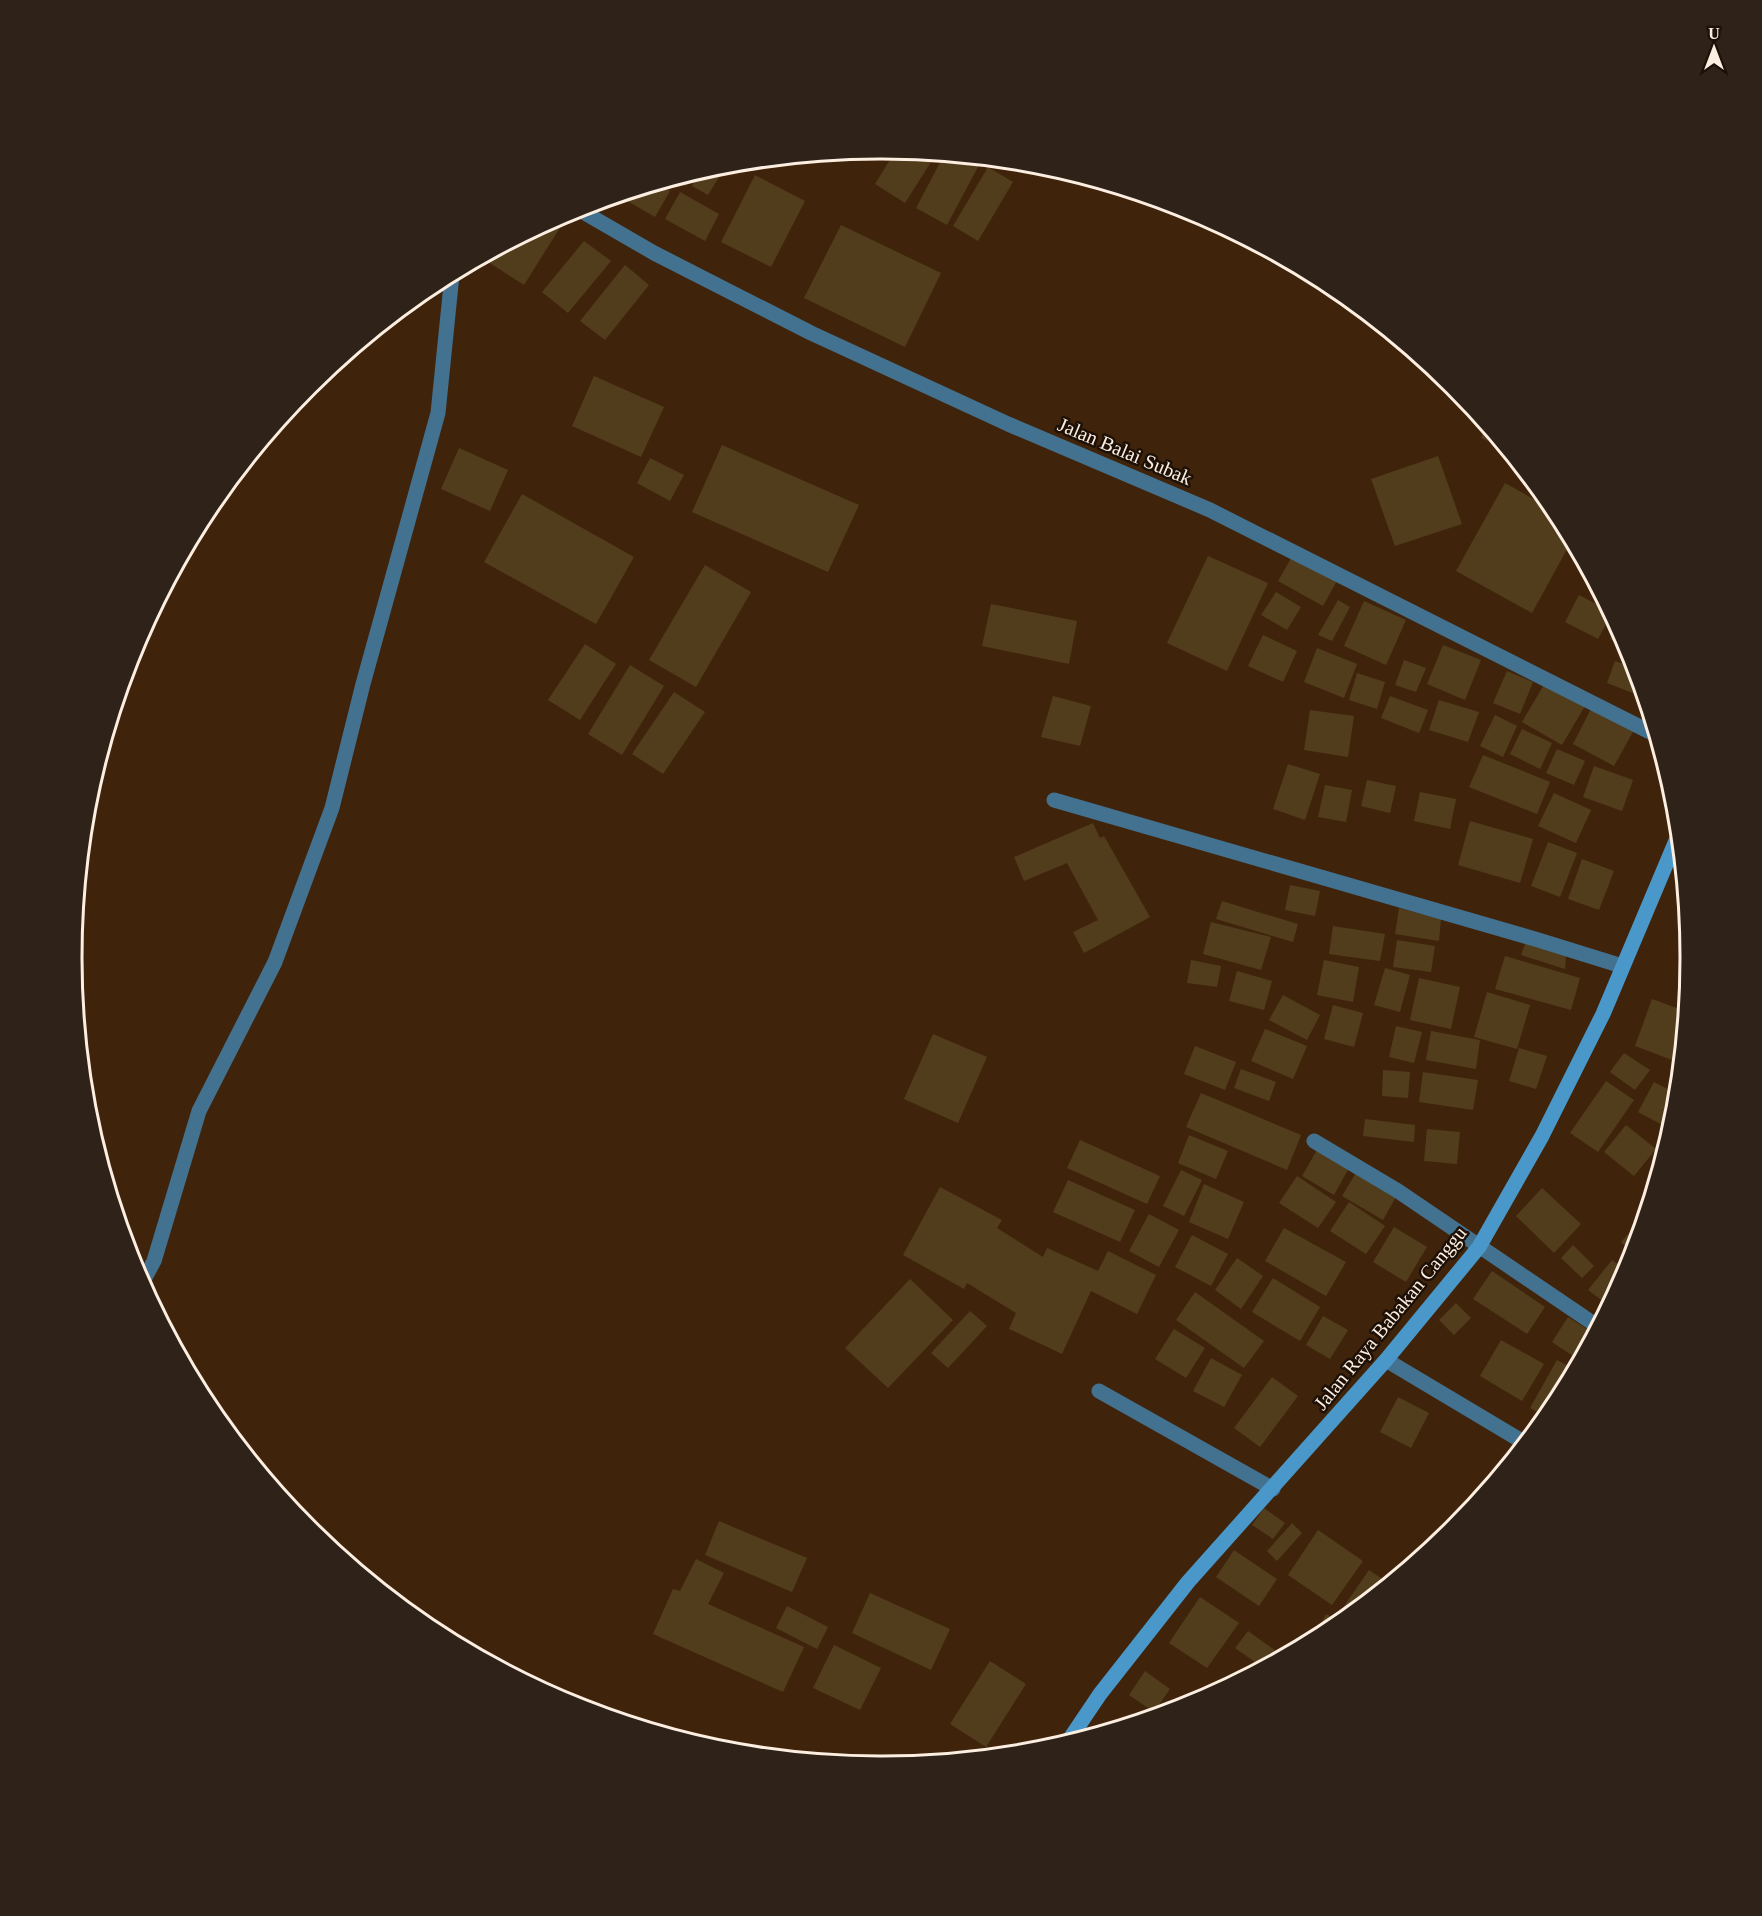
<svg xmlns="http://www.w3.org/2000/svg" width="1762" height="1916" viewBox="0 0 1762 1916" font-family="'Times New Roman',serif">
<style>
.building{fill:#513d1c}
.lines{fill:none;stroke-linecap:round;stroke-linejoin:round}
.street{stroke:#437190;stroke-width:15}
.secondary{stroke:#4a97c9;stroke-width:15}
.labels{text-anchor:middle;dominant-baseline:central;stroke-width:5;stroke-linejoin:round;paint-order:stroke}
.street-label{font-size:20px;fill:#fdeee2;stroke:#1d1107}
.rim{fill:none;stroke:#fdeee2;stroke-width:3}
</style>
<rect width="100%" height="100%" fill="#3f240b"/>
<path class="building" d="M896,150L936,154L905,203L875,184Z
M944,155L971,158L980,163L947,225L916,208Z
M727,164L708,195L692,186L700,171Z
M988,167L1013,182L978,241L953,226Z
M693,174L686,186L675,179Z
M755,175L805,201L771,267L721,242Z
M658,184L670,191L655,217L624,199L627,194Z
M680,192L719,214L705,241L665,219Z
M552,221L561,226L524,285L482,258Z
M841,225L941,273L905,347L804,298Z
M584,241L611,261L568,313L542,292Z
M625,265L649,285L605,340L580,321Z
M594,376L664,407L641,457L572,426Z
M1486,426L1503,447L1481,438Z
M722,445L859,505L828,572L692,512Z
M459,448L508,470L490,511L441,489Z
M1438,456L1462,524L1395,546L1371,479Z
M650,458L684,475L670,501L637,483Z
M1505,483L1555,511L1571,542L1532,613L1456,571Z
M522,494L634,557L596,624L484,562Z
M1294,553L1339,577L1323,606L1278,581Z
M1208,556L1268,583L1227,671L1167,643Z
M705,565L751,592L696,687L649,660Z
M1276,592L1301,607L1287,630L1261,615Z
M1579,595L1608,610L1611,615L1598,639L1565,622Z
M1338,600L1350,607L1332,641L1318,635Z
M1364,601L1406,620L1386,665L1344,646Z
M991,604L1077,621L1069,664L982,646Z
M1616,626L1628,648L1610,639Z
M1263,635L1297,651L1283,682L1248,666Z
M585,644L616,664L580,720L548,700Z
M1443,645L1481,660L1465,700L1427,684Z
M1317,648L1357,664L1344,698L1304,682Z
M1404,660L1426,668L1416,692L1395,685Z
M1615,661L1635,668L1643,697L1607,683Z
M630,665L664,686L622,755L588,734Z
M1507,671L1533,682L1520,714L1493,703Z
M1357,673L1385,682L1377,709L1349,700Z
M1545,683L1585,706L1562,745L1522,722Z
M674,692L705,712L663,774L632,754Z
M1053,696L1091,706L1080,746L1041,737Z
M1390,696L1428,710L1419,733L1381,718Z
M1439,700L1479,712L1468,742L1429,730Z
M1592,707L1634,730L1614,766L1573,744Z
M1310,710L1354,716L1348,757L1304,750Z
M1495,715L1517,726L1503,757L1480,746Z
M1522,729L1552,743L1540,769L1510,754Z
M1557,749L1585,761L1574,785L1546,773Z
M1483,755L1550,782L1537,814L1469,787Z
M1288,764L1320,774L1305,820L1273,809Z
M1594,766L1633,780L1622,811L1583,797Z
M1367,780L1396,786L1390,813L1361,806Z
M1325,785L1352,790L1346,822L1318,817Z
M1420,792L1456,799L1450,829L1414,821Z
M1554,793L1591,810L1576,843L1538,826Z
M1470,821L1533,839L1520,883L1458,865Z
M1093,823L1100,838L1104,836L1150,917L1084,953L1073,932L1098,920L1067,863L1024,881L1014,857Z
M1548,842L1577,853L1560,897L1531,886Z
M1582,859L1614,871L1599,910L1568,899Z
M1290,885L1320,891L1315,916L1285,910Z
M1222,901L1298,924L1293,942L1216,919Z
M1399,908L1441,919L1439,941L1395,934Z
M1211,922L1271,937L1261,970L1203,954Z
M1333,926L1385,934L1380,961L1329,954Z
M1397,940L1435,946L1431,972L1393,967Z
M1525,944L1566,955L1565,969L1521,955Z
M1505,956L1580,978L1571,1010L1495,989Z
M1191,960L1221,966L1217,987L1187,983Z
M1324,960L1359,967L1353,1002L1317,995Z
M1385,968L1410,975L1400,1012L1374,1005Z
M1237,971L1272,981L1264,1010L1229,1001Z
M1419,978L1460,987L1451,1029L1410,1020Z
M1487,992L1530,1005L1517,1049L1474,1037Z
M1283,995L1320,1015L1307,1040L1269,1020Z
M1652,999L1685,1011L1680,1063L1635,1046Z
M1333,1005L1363,1013L1354,1047L1324,1039Z
M1396,1026L1422,1032L1414,1063L1389,1057Z
M1265,1029L1307,1046L1293,1079L1251,1061Z
M1431,1031L1480,1040L1476,1069L1426,1060Z
M933,1034L987,1057L958,1123L904,1099Z
M1195,1046L1236,1062L1225,1090L1184,1074Z
M1519,1048L1547,1056L1536,1089L1509,1081Z
M1624,1053L1650,1070L1635,1090L1610,1072Z
M1241,1069L1276,1082L1269,1101L1234,1088Z
M1383,1070L1410,1072L1408,1098L1382,1096Z
M1423,1072L1478,1080L1473,1110L1419,1102Z
M1606,1081L1634,1100L1598,1152L1570,1133Z
M1654,1082L1677,1094L1674,1116L1670,1129L1638,1112Z
M1201,1093L1301,1135L1287,1170L1186,1127Z
M1365,1119L1415,1125L1414,1142L1363,1136Z
M1626,1125L1656,1149L1634,1176L1604,1152Z
M1427,1129L1460,1132L1457,1164L1424,1161Z
M1189,1135L1228,1151L1216,1179L1178,1163Z
M1080,1140L1160,1176L1147,1204L1067,1168Z
M1317,1150L1349,1168L1334,1195L1302,1176Z
M1181,1170L1202,1180L1184,1216L1163,1206Z
M1357,1171L1397,1195L1383,1220L1342,1196Z
M1297,1176L1336,1202L1318,1228L1279,1203Z
M1068,1180L1135,1210L1120,1242L1053,1212Z
M1204,1184L1244,1202L1228,1239L1189,1222Z
M940,1187L1002,1220L997,1228L1043,1257L1047,1248L1098,1271L1108,1251L1156,1275L1137,1314L1091,1291L1062,1354L1009,1329L1016,1313L967,1283L964,1289L903,1255Z
M1542,1188L1581,1224L1554,1253L1516,1216Z
M1349,1202L1385,1226L1366,1254L1330,1231Z
M1149,1214L1179,1230L1159,1267L1129,1251Z
M1644,1216L1633,1253L1621,1242Z
M1394,1227L1427,1247L1406,1282L1373,1262Z
M1284,1228L1346,1262L1326,1296L1265,1261Z
M1192,1235L1228,1254L1211,1286L1175,1267Z
M1573,1245L1594,1266L1582,1278L1561,1258Z
M1237,1258L1263,1276L1241,1309L1215,1290Z
M1612,1260L1627,1271L1608,1305L1588,1290Z
M1492,1271L1545,1307L1527,1334L1473,1299Z
M1273,1278L1320,1307L1300,1341L1252,1312Z
M910,1279L953,1320L888,1388L845,1348Z
M1195,1292L1264,1341L1244,1368L1176,1320Z
M1456,1303L1471,1318L1454,1335L1439,1320Z
M970,1311L987,1326L948,1368L931,1353Z
M1323,1316L1348,1330L1330,1359L1306,1345Z
M1568,1317L1593,1333L1579,1360L1552,1342Z
M1174,1329L1205,1348L1186,1378L1155,1359Z
M1501,1340L1544,1364L1522,1401L1480,1376Z
M1211,1358L1242,1375L1224,1407L1193,1391Z
M1557,1360L1574,1369L1553,1408L1546,1417L1530,1408Z
M1272,1377L1298,1396L1260,1447L1234,1428Z
M1398,1397L1429,1413L1411,1448L1380,1432Z
M1264,1508L1285,1523L1273,1539L1252,1525Z
M719,1521L807,1558L792,1592L705,1555Z
M1292,1523L1302,1533L1277,1561L1267,1551Z
M1318,1530L1363,1561L1332,1605L1288,1575Z
M1234,1550L1277,1579L1259,1606L1216,1577Z
M696,1559L724,1573L708,1604L804,1647L783,1692L653,1634L673,1589L680,1591Z
M1369,1570L1388,1583L1350,1615L1342,1609Z
M870,1593L950,1629L931,1670L852,1633Z
M1200,1597L1239,1623L1207,1668L1169,1643Z
M787,1606L828,1627L817,1649L776,1628Z
M1326,1614L1341,1622L1330,1631L1313,1640Z
M1248,1631L1283,1656L1262,1667L1235,1648Z
M834,1645L881,1668L860,1710L813,1688Z
M990,1661L1026,1684L986,1747L950,1724Z
M1145,1671L1170,1689L1154,1712L1129,1695Z"/>
<g class="lines">
<path class="street" d="M578,209L654,253L811,333L1008,424L1210,510L1654,734
M1054,800L1535,939L1622,966
M1314,1141L1398,1191L1597,1326
M142,1283L154,1261L199,1111L275,962L332,808L363,684L438,413L452,275
M1386,1360L1525,1443
M1099,1391L1273,1489"/>
<path class="secondary" d="M1067,1743L1100,1694L1188,1582L1386,1360L1479,1247L1542,1136L1603,1014L1678,836"/>
</g>
<g class="labels">
<g class="street-label">
<text transform="translate(1125 451) rotate(23)">Jalan Balai Subak</text>
<text transform="translate(1390 1318) rotate(-51)">Jalan Raya Babakan Canggu</text>
</g>
</g>
<path d="M0 0H1762V1916H0ZM880 159H882A798 798 0 0 1 1680 957V958A798 798 0 0 1 882 1756H880A798 798 0 0 1 82 958V957A798 798 0 0 1 880 159Z" fill="#2f2319" fill-rule="evenodd"/>
<path class="rim" d="M880 159H882A798 798 0 0 1 1680 957V958A798 798 0 0 1 882 1756H880A798 798 0 0 1 82 958V957A798 798 0 0 1 880 159Z"/>
<g transform="translate(1714 48)" stroke="#1d1107" stroke-width="4.5" paint-order="stroke">
<path d="M0-4.5L10 22L0 15L-10 22Z" fill="#fdeee2"/>
<text y="-9" font-size="16" font-weight="bold" text-anchor="middle" fill="#fdeee2">U</text>
</g>
</svg>
